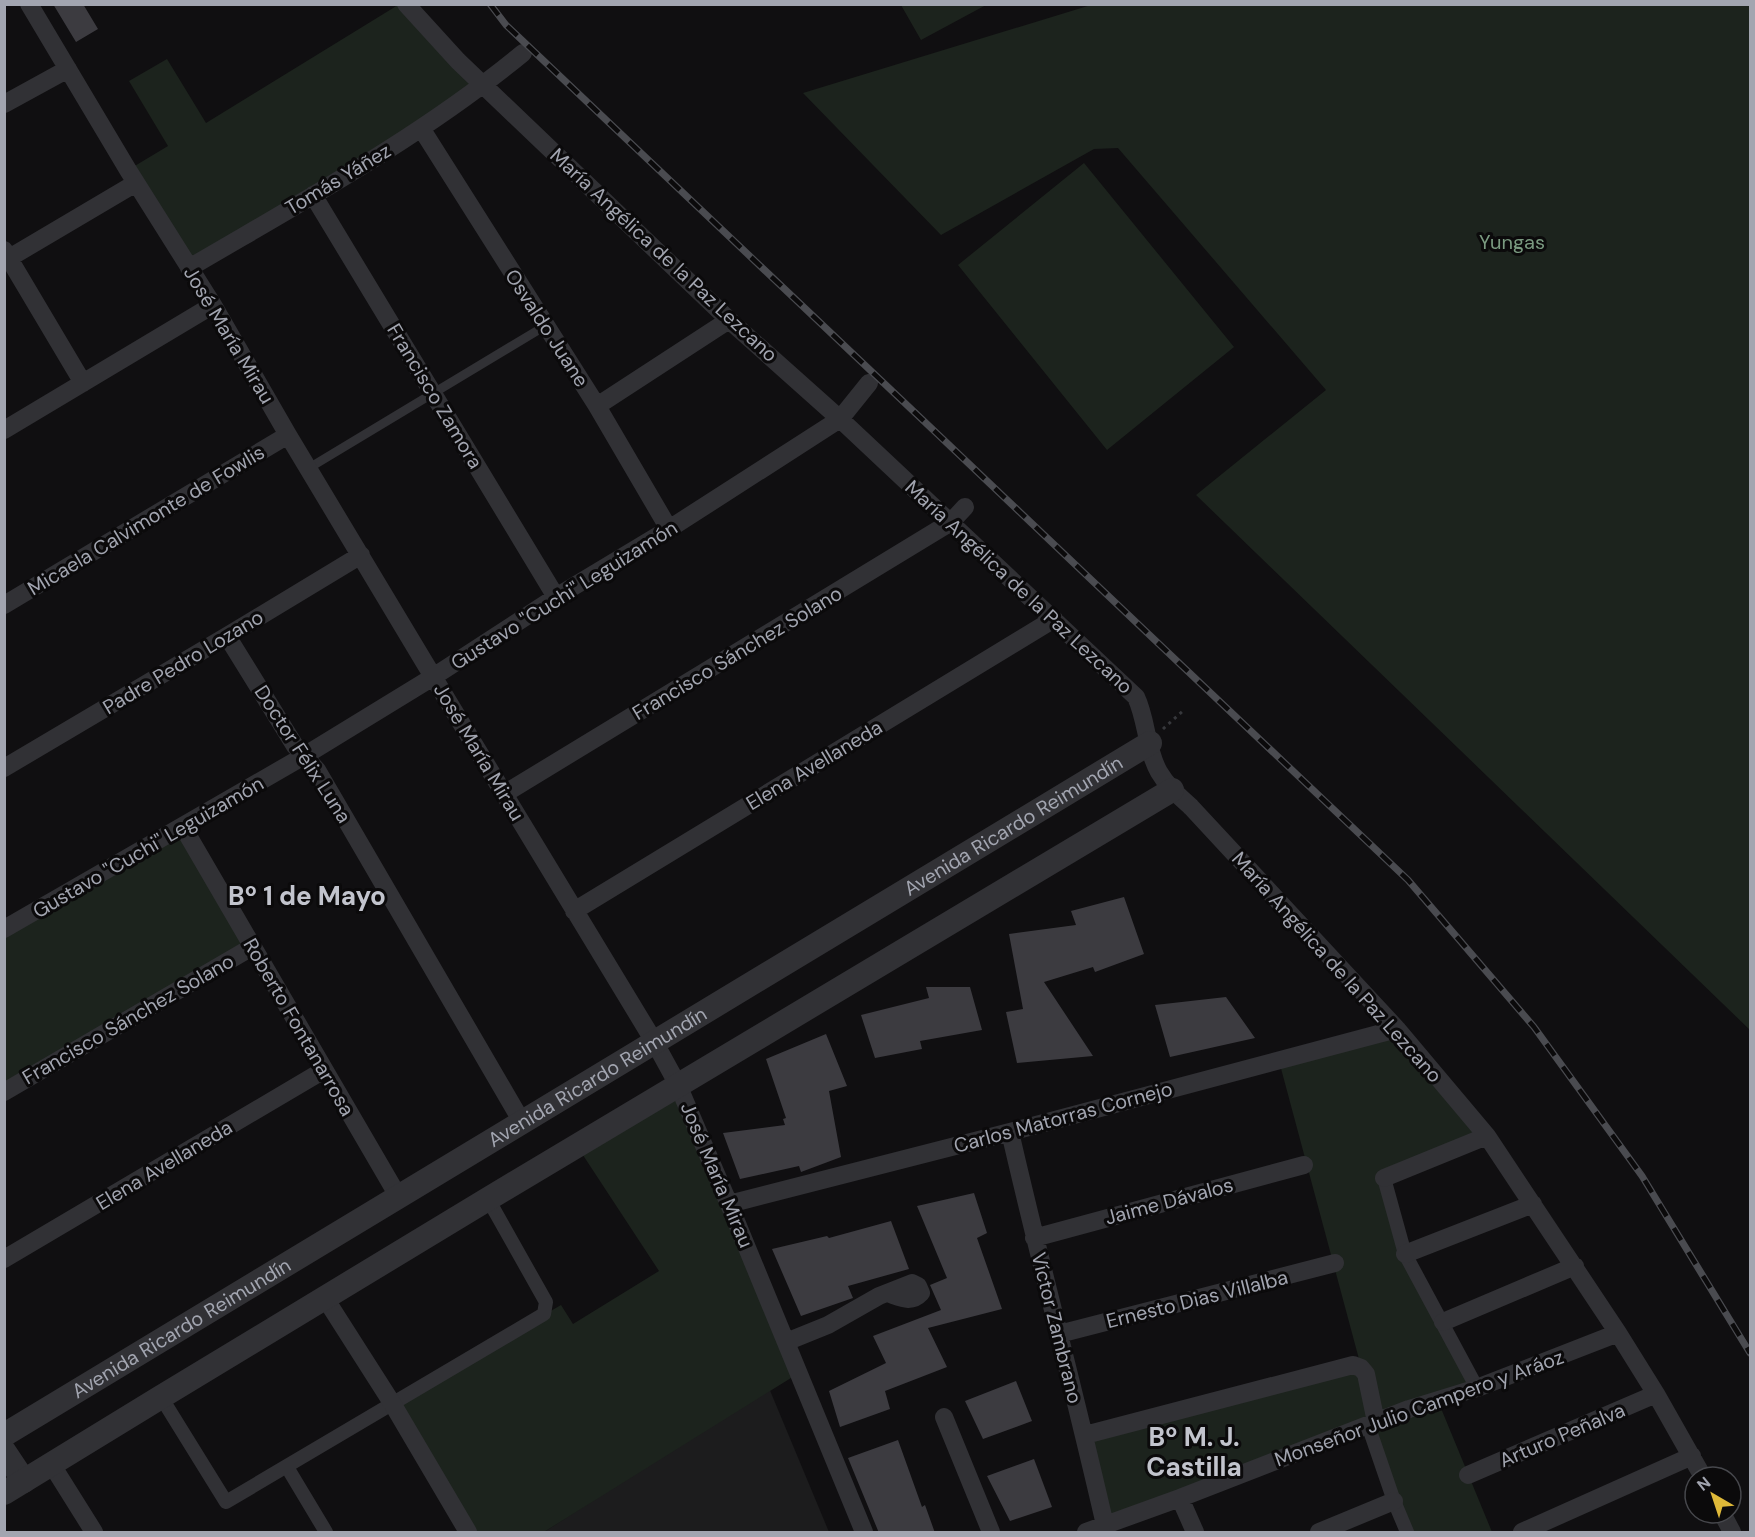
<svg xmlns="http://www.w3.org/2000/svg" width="1755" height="1537" viewBox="0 0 1755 1537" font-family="'DM Sans',sans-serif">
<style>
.built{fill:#1c1c1d}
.green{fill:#1c231d}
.building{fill:#3c3b40}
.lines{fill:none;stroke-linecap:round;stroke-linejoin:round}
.path{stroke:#37383c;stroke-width:3;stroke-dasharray:3 4.5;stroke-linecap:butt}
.service{stroke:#313135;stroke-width:9}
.pedestrian{stroke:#313135;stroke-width:14}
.minor{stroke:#313135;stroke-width:18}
.tertiary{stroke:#313135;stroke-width:24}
.rail-casing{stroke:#4a4b50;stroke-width:7}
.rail{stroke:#0b0a0b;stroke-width:4.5;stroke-dasharray:14;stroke-linecap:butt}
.labels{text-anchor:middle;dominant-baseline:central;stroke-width:6;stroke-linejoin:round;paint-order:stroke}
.street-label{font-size:20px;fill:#a2a5b0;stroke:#0b0a0b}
.park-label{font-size:20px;fill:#7a9a80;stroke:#0b0a0b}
.district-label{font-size:26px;font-weight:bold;fill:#c2c4cd;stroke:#0b0a0b}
</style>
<rect width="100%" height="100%" fill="#100f11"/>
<path class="built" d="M769,1388L829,1532H544Z"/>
<path class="green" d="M398,5L476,86L189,268L128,170L168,146L129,81L167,59L206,123Z
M901,5H986L921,40Z
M1091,5H1750V1030L1196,495L1326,390L1118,148L1094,149L941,235L803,93Z
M1084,163L1234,347L1107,450L958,265Z
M183,827L252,947L5,1092L4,929Z
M1397,1029L1487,1136L1384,1178L1405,1254L1477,1388L1438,1401L1492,1532H1411L1368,1425L1105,1525L1085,1436L1353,1365L1363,1374L1279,1061Z
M678,1085L799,1373L544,1532H468L392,1403L561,1305L573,1324L659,1271L577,1146Z"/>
<path class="building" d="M53,4H83L98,29L76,42Z
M1124,897L1144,954L1095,972L1093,967L1044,982L1093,1056L1017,1063L1006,1012L1023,1009L1009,934L1076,925L1071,911Z
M926,987H970L982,1030L920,1041L922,1049L875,1058L861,1015L929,998Z
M1226,997L1255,1038L1170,1057L1155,1005Z
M826,1034L847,1086L829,1091L841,1157L801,1172L799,1166L740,1179L723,1133L785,1125L783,1119L786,1118L766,1059Z
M974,1193L987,1233L977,1238L1002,1309L928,1328L947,1367L885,1391L890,1409L840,1427L829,1391L886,1363L873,1336L941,1310L930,1285L947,1278L917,1206Z
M891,1221L909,1269L848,1286L853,1298L801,1316L772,1249L827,1236L829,1238Z
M1016,1381L1032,1421L983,1439L965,1401Z
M898,1440L922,1507L925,1505L935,1533H879L848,1458Z
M1034,1459L1052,1507L1010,1521L987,1476Z"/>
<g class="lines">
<path class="path" d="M1163,729L1185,709"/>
<path class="service" d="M309,468L545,326"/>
<path class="pedestrian" d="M1384,1178L1405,1254L1477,1388
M161,1397L226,1502L544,1314L546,1302L488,1199
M1368,1425L1394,1501L1407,1532
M287,1467L326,1532"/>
<path class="minor" d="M29,4L128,170L213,305L288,435L426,665L655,1043L678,1085L729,1204L864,1532
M406,4L458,61L729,320L840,419L1136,697C1147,720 1146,749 1159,772C1167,786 1179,796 1191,807L1397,1029L1487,1136L1618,1333L1656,1394L1703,1477
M4,104L68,69
M421,128L597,406L669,529
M313,195L556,597
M4,250L83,383
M4,261L136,183
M189,268C303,201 421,137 523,53
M597,406L729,320
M4,430L213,305
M4,605L288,435
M227,636L295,746L317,770L522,1122
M4,768L227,636L361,555
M504,794L951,522L965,507
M183,827L398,1196
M574,911L1054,619
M4,929L304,756L433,677L556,597L669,529L840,419L869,383
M4,1092L252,947
M1010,1132C1040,1263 1075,1393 1105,1525
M1384,1178L1487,1136
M729,1204L1010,1132L1397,1029
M1034,1238L1304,1165
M1405,1254L1533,1204
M4,1259L324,1070
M325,1298L392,1403L468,1532
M1443,1322L1575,1266
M1059,1334L1335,1263
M786,1342L828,1325L879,1296L912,1283L918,1286L921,1293C911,1304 900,1297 887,1293
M944,1417L991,1532
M1085,1435L1353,1365L1361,1368L1366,1374L1376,1422
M52,1465L94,1532
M1468,1475L1656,1394
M1180,1498L1195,1532
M1722,1513L1732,1532
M1086,1532L1180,1498L1409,1409L1477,1388L1618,1333
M1319,1532L1394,1501
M1522,1532L1692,1456"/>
<g class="tertiary">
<path id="s1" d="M4,1435L1150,743"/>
<path d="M4,1451L24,1481"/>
<path d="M4,1493L161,1397L488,1199L1172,790"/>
</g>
<g class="rail-casing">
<path id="rail" d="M490,4L506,25L1408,880L1534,1027L1642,1176L1750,1353"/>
</g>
<use href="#rail" class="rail"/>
</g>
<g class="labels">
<g class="street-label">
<text transform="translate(338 179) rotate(-31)">Tomás Yáñez</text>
<text transform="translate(664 255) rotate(43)">María Angélica de la Paz Lezcano</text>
<text transform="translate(547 328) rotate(57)">Osvaldo Juane</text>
<text transform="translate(229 335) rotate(59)">José María Mirau</text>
<text transform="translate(435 396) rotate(59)">Francisco Zamora</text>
<text transform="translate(146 520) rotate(-31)">Micaela Calvimonte de Fowlis</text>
<text transform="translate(1019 587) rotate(43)">María Angélica de la Paz Lezcano</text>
<text transform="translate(564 595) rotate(-32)">Gustavo "Cuchi" Leguizamón</text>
<text transform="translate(737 653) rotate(-31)">Francisco Sánchez Solano</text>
<text transform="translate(183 662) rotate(-31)">Padre Pedro Lozano</text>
<text transform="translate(479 752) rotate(59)">José María Mirau</text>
<text transform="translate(303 754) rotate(57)">Doctor Félix Luna</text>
<text transform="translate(814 765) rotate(-31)">Elena Avellaneda</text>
<text stroke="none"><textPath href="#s1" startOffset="1179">Avenida Ricardo Reimundín</textPath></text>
<text transform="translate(148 847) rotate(-30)">Gustavo "Cuchi" Leguizamón</text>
<text transform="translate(1337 967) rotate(48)">María Angélica de la Paz Lezcano</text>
<text transform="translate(128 1019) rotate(-30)">Francisco Sánchez Solano</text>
<text transform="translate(299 1027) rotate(60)">Roberto Fontanarrosa</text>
<text stroke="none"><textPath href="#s1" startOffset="693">Avenida Ricardo Reimundín</textPath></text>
<text transform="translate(1063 1117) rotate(-15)">Carlos Matorras Cornejo</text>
<text transform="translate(164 1165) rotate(-31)">Elena Avellaneda</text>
<text transform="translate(717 1175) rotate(67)">José María Mirau</text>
<text transform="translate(1169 1201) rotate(-15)">Jaime Dávalos</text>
<text transform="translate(1197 1299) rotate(-14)">Ernesto Dias Villalba</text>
<text stroke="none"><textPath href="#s1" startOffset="207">Avenida Ricardo Reimundín</textPath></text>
<text transform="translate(1057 1328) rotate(76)">Víctor Zambrano</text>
<text transform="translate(1419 1408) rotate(-20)">Monseñor Julio Campero y Aráoz</text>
<text transform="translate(1562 1435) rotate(-23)">Arturo Peñalva</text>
</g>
<g class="park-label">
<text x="1512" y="242">Yungas</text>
</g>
<g class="district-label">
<text x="307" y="896">Bº 1 de Mayo</text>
<text x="1194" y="1437">Bº M. J.<tspan x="1194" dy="30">Castilla</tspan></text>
</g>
</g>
<rect width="1755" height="1537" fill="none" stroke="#a2a5b0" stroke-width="12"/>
<g transform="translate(1713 1495) rotate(321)"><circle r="28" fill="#0b0a0b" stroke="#47484d" stroke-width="1.5"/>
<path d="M0-4.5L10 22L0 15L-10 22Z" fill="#dfb939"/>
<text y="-9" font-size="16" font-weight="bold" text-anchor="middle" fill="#a2a5b0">N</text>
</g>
</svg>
